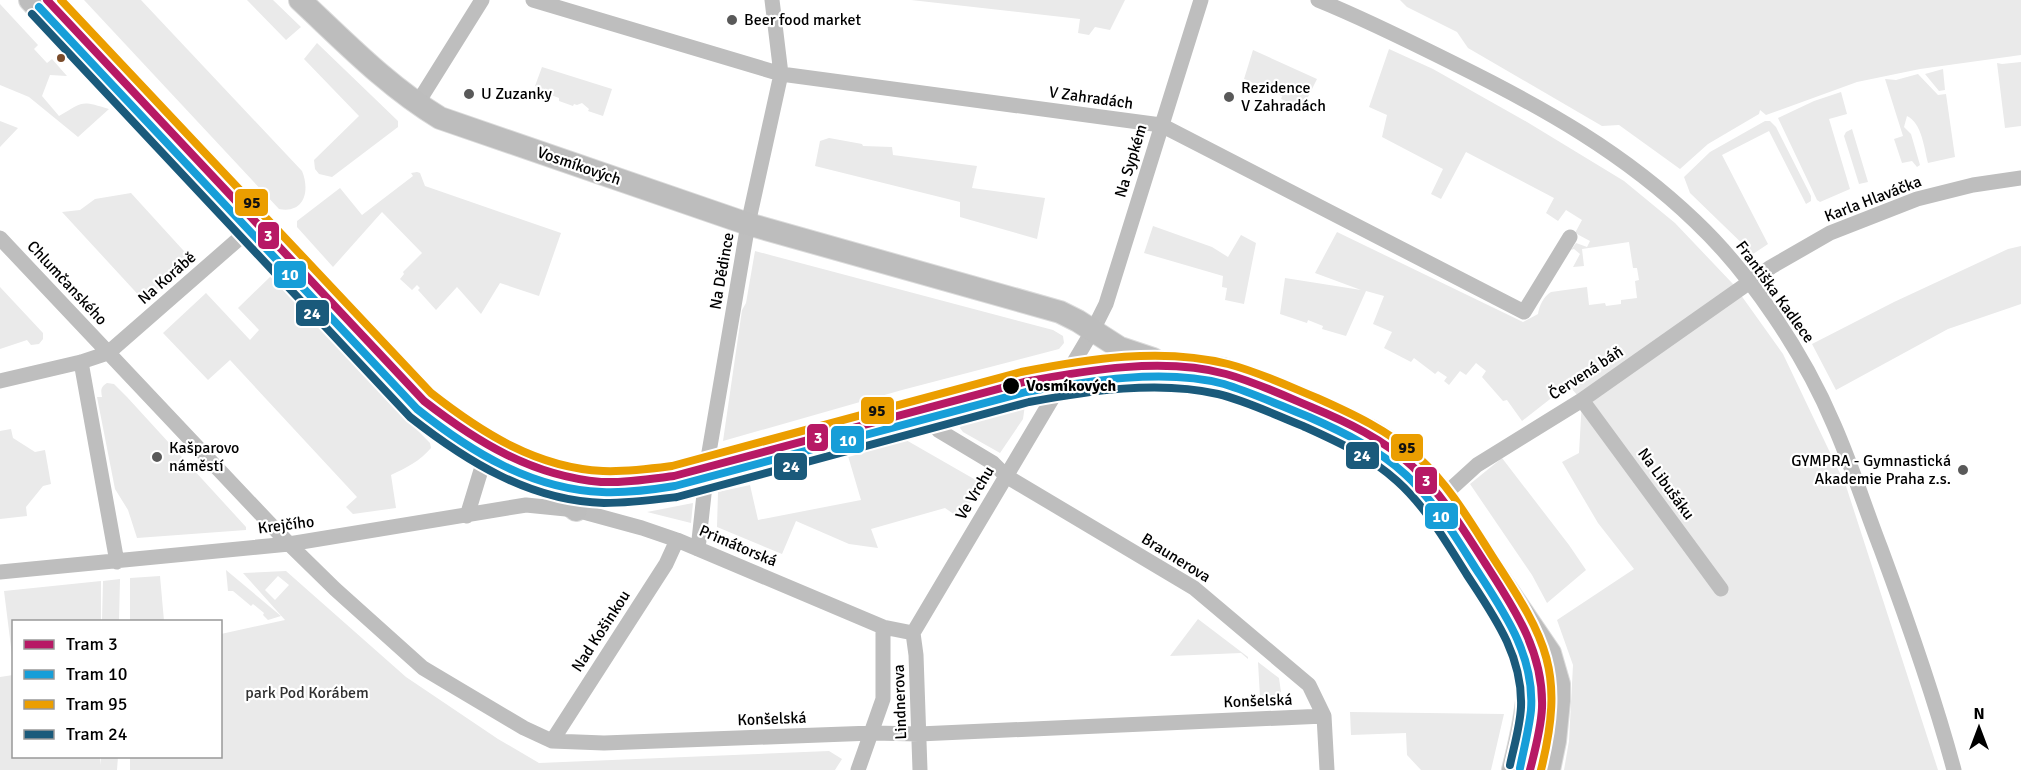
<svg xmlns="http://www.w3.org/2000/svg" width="2021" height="770" viewBox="0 0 2021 770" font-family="Signika,sans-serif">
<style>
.green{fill:#eaeaea;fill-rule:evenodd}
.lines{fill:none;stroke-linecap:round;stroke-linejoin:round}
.primary-casing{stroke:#dbdbdb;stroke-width:24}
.minor{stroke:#bebebe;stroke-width:15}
.primary{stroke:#bdbdbd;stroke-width:22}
.tram-1-casing{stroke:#fff;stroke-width:12}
.tram-2-casing{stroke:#fff;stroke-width:12}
.tram-3-casing{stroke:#fff;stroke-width:12}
.tram-4-casing{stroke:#fff;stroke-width:12}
.tram-1{stroke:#b71965;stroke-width:8}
.tram-2{stroke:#179ed8;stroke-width:8}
.tram-3{stroke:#eb9e00;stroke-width:8}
.tram-4{stroke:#1a5a7b;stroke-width:8}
.poi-dot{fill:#595959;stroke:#fff;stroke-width:2}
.bus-dot{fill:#7a4b2a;stroke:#fff;stroke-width:2}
.stop-dot{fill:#000;stroke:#fff;stroke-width:2}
.labels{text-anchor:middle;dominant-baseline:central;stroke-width:4.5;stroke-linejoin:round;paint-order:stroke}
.poi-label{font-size:16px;fill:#000;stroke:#fff;text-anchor:start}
.street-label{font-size:16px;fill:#000;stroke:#fff}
.stop-label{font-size:16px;font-weight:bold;fill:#000;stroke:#fff;text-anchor:start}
.park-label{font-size:16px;fill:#303030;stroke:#fff}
.line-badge{stroke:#fff;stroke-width:2}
.badge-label{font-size:16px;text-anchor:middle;font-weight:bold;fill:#fff}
.pale-badge-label{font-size:16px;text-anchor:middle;font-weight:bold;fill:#111}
</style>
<rect width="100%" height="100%" fill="#fff"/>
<path class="green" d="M84,0H141L302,171C310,190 305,214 279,209Z
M247,0H273L301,27L286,40Z
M911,0H1125L1110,30L1095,27L1089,35L1078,33L1080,19Z
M1400,0H2021V55L1920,69L1857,82L1766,115L1760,110L1759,114L1708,144L1680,169L1619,125L1602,126L1468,48L1457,32L1407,7Z
M0,4L38,45L34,49L47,63L52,59L67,76L50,75L42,96L59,116C84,102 79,100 109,109L78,137L29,97L0,85Z
M317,43L398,121V127L332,177L319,174L315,169L314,160L359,116L304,59Z
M1389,49L1433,69L1527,122L1624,181L1675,223L1733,284L1783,354L1846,486L1938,770H1564L1569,741L1573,665L1557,620L1634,569L1598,523L1562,462L1579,453L1582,400L1568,385L1522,421L1507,400L1503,401L1482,377L1486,371L1476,363L1466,375L1460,371L1449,385L1444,381L1447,377L1438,371L1435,374L1414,358L1411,362L1384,348L1392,332L1373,324L1384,296L1366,291L1346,336L1322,329L1323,326L1308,320L1307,323L1280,314L1285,278L1361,290L1315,273L1337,232L1523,322L1538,314C1539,306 1544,296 1551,292L1587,287L1589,305L1605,303L1606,306L1621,304V300L1637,298L1635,281L1639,280L1637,268H1633L1629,242L1582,249L1584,266L1573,267L1580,254L1574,249L1571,250L1576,243L1587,247L1590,241L1575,233L1582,220L1566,210L1558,221L1546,213L1554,198L1466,152L1441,199L1431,194L1443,169L1382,137L1387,115L1369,107Z
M1253,50L1317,79L1302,109L1281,99L1282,96L1244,79Z
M2021,62V126L2005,128L1997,63L2002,64Z
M542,67L612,89L603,116L588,111L589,109L582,103L577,105L574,104L573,106L559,101V98L551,95V92L535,86Z
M1943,69L1945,90L1939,91L1925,74Z
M1918,74L1938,95L1946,94L1955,157L1928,163C1924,148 1922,123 1907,116L1904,127L1911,134L1920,165L1917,167L1912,161L1902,163L1894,139L1903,136L1885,79L1896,80Z
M1841,92L1847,114L1829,119L1850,189L1820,202L1817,200L1778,118L1814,101Z
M0,121L18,128L0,147Z
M1765,121H1770L1776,127L1811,196V201L1806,204L1769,131L1722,155L1768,244L1753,254L1690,193L1684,177L1710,152Z
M1852,129L1868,182L1859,184L1844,136L1846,132Z
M829,138L862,144L863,146L892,147L893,155L977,166L972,188L1045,198L1037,239L960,217V202L815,166L820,141Z
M417,172L420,173L425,186L561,233L539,296L500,283L481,314L457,287L436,310L418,290L420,288L417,285L412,290L400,279L404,274L403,272L422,253L382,212L333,267L297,227V221L340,188L362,215L413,176L411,173Z
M131,193L193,261L144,301L62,212L80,210L95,199Z
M1153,226L1212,247L1228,257L1241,235L1256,243L1244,304L1225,300L1227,288L1222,287L1223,276L1144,253Z
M2021,246V304L1948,329L1836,390L1812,344L1894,302L2008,249Z
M755,251L1053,330L1063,336L1064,343L1059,349L902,390L723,441L742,310L746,303Z
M271,276L363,375L430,443L431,448C420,461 406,468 391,475L396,508L353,514L346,507L357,497L230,360L208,380L163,333L206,293L250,340L259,330L238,308Z
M0,287L43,333V339L39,344L31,345L27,340L0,349Z
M107,383L114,384L127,397L246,527V530L137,538L128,510L115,489L97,397H102C101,391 100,387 107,383Z
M1019,402L1025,405L1023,419L1000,453L963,432L960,428L962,421L970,415L984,411L986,417L999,413L998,408Z
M11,429L13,438L35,452L45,450L51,484L43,486L26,507L27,516L0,519V431Z
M906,440L981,483L961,519L945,508L871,529L878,548L849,544L796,521L782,554L717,527L718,492L750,485L758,520L861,500L848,456Z
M1502,458L1569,545L1586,570L1547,603L1532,575L1470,484Z
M693,503L691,523L647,512Z
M226,570L281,616L268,620L263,615L264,613L253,604L251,606L233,591H228Z
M286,571L406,677L498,739L539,763L829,751L842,759L835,770H130V757L220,756L221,634L285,620L243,573ZM278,576L289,585L275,600L265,590Z
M160,576L164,621H130V578Z
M120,579L119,621H102L103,581Z
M101,581V621L14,622L13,663L4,591Z
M1198,619L1248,657V659L1241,653L1170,656Z
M1258,662L1279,678L1281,692L1276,696L1260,697Z
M13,675L14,756L100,757L101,765V757H118L117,770H0V677Z
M1350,712L1504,714L1491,770H1421L1407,755L1406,733L1351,735Z"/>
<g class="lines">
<g class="primary-casing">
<path id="primary" d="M30,0L416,404L455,436L485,457L542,483L578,491L642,492L706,479L828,445L900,415L1080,369L1163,362L1223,369L1307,401L1371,431L1396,447L1418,466L1443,496L1550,653L1559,684V701L1555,741L1549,770
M300,0C345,42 387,86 440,118L748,224L1060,312L1078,321L1120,348L1153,359
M546,485L576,510
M1513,770C1527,716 1533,678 1527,622"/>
</g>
<path class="minor" d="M533,0L781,74L1161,125L1524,312L1570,237
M1318,0C1365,19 1411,42 1457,65C1544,108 1624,153 1695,221C1751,274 1804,354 1834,425C1852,466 1865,508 1881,549C1908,622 1934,695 1954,770
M417,104L482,0
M0,238L289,544L335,589L423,668L524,728L552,741L604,743L873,733L919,734L1324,716
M81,362L117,562
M0,381L81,362L108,353L250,229
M1582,400L1721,589
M938,430L993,463L1006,476L1194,588L1309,685L1324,716L1327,770
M1443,496L1477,465L1582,400L1771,267L1830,233L1917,199L1973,185L2021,178
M467,516L485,457
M698,549L708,458L748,224L781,74L772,0
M0,572L289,544L526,505L576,510L642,528L677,540L883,627L913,633
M913,633L1093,330L1106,304L1201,0
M913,633L916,655L920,770
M552,741L666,564L677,540
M858,770L883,699V627"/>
<use href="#primary" class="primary"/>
<g class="tram-1-casing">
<path id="tram-1" d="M47,0L424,401C477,442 532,476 601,482C625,483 650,479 674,476L1024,382C1087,370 1164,357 1226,374C1255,382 1283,395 1311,407C1347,422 1383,439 1412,466C1442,494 1463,529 1485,563C1514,608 1544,652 1542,708C1541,729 1535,750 1530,770"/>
</g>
<g class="tram-2-casing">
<path id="tram-2" d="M39,7L417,409C471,452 531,489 602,492C627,493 651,490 675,486L1026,392C1087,381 1164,368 1224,384C1253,393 1281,406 1309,417C1343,432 1378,449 1406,475C1435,502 1455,536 1476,569C1504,612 1535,656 1531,710C1529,729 1524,748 1520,768"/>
</g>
<g class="tram-3-casing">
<path id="tram-3" d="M61,0L431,393C482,433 537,468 603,471C627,472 649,469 672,466L1021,372C1087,359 1162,347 1228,364C1259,372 1288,386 1317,398C1353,414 1389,431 1418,457C1450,486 1471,523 1494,559C1547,640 1565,672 1541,770"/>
</g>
<g class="tram-4-casing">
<path id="tram-4" d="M32,14L410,417C466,461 530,501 604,503C628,503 652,500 677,497L1029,402C1089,391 1157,380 1218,394C1247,401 1275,415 1303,426C1336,441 1370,456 1397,481C1426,507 1446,542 1467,575C1494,616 1523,656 1521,707C1520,727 1514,746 1510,765"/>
</g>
<use href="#tram-1" class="tram-1"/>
<use href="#tram-2" class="tram-2"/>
<use href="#tram-3" class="tram-3"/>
<use href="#tram-4" class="tram-4"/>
</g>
<g class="poi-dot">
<circle cx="732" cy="20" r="6"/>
<circle cx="469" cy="94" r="6"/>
<circle cx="1229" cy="97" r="6"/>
<circle cx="157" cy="457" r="6"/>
<circle cx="1963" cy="470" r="6"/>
</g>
<circle class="bus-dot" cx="61" cy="58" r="5"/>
<circle class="stop-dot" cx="1011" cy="386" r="9"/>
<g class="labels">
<g class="poi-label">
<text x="744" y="20">Beer food market</text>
<text x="1241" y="88">Rezidence<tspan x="1241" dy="18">V Zahradách</tspan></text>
<text x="481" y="94">U Zuzanky</text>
<text x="169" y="448">Kašparovo<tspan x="169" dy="18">náměstí</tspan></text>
<text x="1951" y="461" text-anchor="end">GYMPRA - Gymnastická<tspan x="1951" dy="18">Akademie Praha z.s.</tspan></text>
</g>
<g class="street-label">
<text transform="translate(1091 98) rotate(8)">V Zahradách</text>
<text transform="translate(1131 161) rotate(-73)">Na Sypkém</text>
<text transform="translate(579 166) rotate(19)">Vosmíkových</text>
<text transform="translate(1873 199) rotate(-21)">Karla Hlaváčka</text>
<text transform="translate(722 271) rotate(-80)">Na Dědince</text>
<text transform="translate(167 278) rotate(-41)">Na Korábě</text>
<text transform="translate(67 283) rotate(47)">Chlumčanského</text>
<text transform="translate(1775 292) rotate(54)">Františka Kadlece</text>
<text transform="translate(1586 373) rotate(-33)">Červená báň</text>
<text transform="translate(1666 484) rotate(54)">Na Libušáku</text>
<text transform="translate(975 493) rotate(-59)">Ve Vrchu</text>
<text transform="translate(286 525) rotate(-7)">Krejčího</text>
<text transform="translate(738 546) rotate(23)">Primátorská</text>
<text transform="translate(1176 558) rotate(32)">Braunerova</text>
<text transform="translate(601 631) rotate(-57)">Nad Košinkou</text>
<text transform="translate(1258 701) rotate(-2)">Konšelská</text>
<text transform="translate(900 702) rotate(-92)">Lindnerova</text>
<text transform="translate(772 719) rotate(-2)">Konšelská</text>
</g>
<g class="stop-label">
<text x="1026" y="386">Vosmíkových</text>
</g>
<g class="park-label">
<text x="307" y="693">park Pod Korábem</text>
</g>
</g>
<g class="line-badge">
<rect x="234" y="188" width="35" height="29" rx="6" fill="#eb9e00"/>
<rect x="257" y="221" width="23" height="29" rx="6" fill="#b71965"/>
<rect x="273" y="260" width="34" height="29" rx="6" fill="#179ed8"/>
<rect x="295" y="299" width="35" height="28" rx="6" fill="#1a5a7b"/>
<rect x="860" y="396" width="35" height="29" rx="6" fill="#eb9e00"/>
<rect x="806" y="423" width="23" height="29" rx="6" fill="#b71965"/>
<rect x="830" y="425" width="35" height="29" rx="6" fill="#179ed8"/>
<rect x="1390" y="433" width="34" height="29" rx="6" fill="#eb9e00"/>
<rect x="1345" y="441" width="35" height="29" rx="6" fill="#1a5a7b"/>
<rect x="773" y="452" width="35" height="29" rx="6" fill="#1a5a7b"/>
<rect x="1414" y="466" width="24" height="29" rx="6" fill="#b71965"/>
<rect x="1424" y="502" width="35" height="28" rx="6" fill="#179ed8"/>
</g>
<g class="badge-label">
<text x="268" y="241">3</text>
<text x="290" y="280">10</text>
<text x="312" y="319">24</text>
<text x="818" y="443">3</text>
<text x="848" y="446">10</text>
<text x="1362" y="461">24</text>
<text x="791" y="472">24</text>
<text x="1426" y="486">3</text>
<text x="1441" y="522">10</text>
</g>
<g class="pale-badge-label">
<text x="252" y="208">95</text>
<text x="877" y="416">95</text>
<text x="1407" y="453">95</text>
</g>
<rect x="12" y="620" width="210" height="138" fill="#ffffff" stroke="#999999" stroke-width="1.5"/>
<rect x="24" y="640" width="30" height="9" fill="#b71965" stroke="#999999" stroke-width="1.5"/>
<text x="66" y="650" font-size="18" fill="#000000">Tram 3</text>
<rect x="24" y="670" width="30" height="9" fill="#179ed8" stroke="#999999" stroke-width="1.5"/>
<text x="66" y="680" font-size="18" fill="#000000">Tram 10</text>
<rect x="24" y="700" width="30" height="9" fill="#eb9e00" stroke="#999999" stroke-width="1.5"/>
<text x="66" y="710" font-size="18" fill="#000000">Tram 95</text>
<rect x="24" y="730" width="30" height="9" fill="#1a5a7b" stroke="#999999" stroke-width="1.5"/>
<text x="66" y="740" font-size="18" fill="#000000">Tram 24</text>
<g transform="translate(1979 728)" stroke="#ffffff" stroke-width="4.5" paint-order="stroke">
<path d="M0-4.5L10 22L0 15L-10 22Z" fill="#000000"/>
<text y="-9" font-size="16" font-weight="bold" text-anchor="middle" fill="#000000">N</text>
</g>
</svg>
